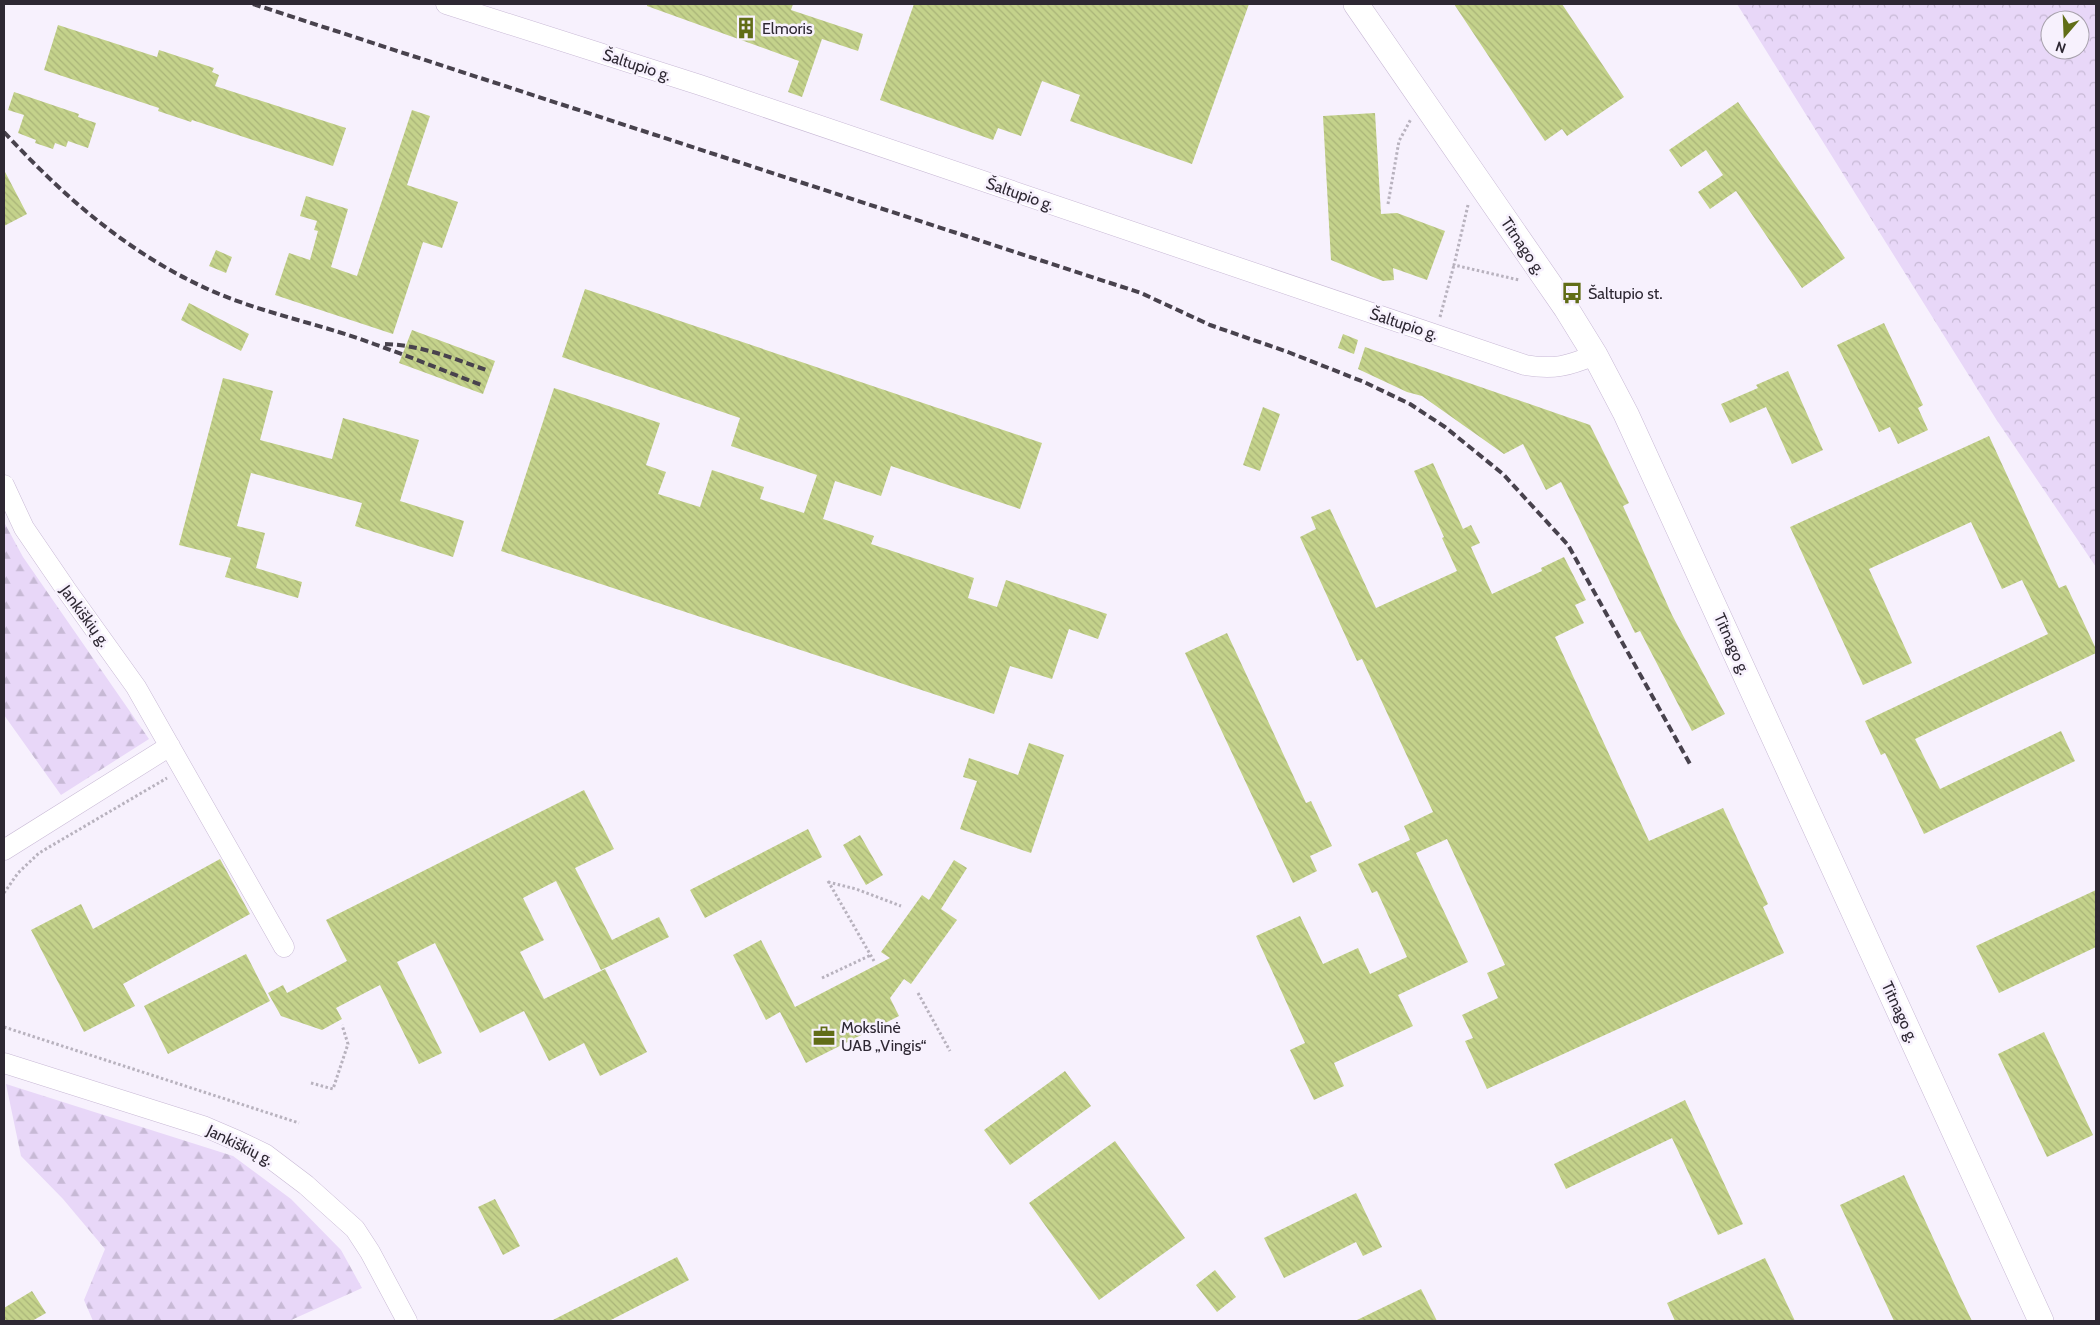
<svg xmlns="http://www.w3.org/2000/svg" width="2100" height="1325" viewBox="0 0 2100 1325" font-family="Cabin,sans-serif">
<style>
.forest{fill:url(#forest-firs)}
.park{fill:url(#park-crowns);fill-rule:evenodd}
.building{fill:url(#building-back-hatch)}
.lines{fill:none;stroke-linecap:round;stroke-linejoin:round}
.minor-casing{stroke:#c8b9d5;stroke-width:21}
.tertiary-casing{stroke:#c8b9d5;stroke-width:26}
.path{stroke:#b8b2be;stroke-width:3;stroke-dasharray:2.5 2.5;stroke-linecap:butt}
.minor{stroke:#fff;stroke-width:20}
.tertiary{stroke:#fff;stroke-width:25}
.rail{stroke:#48424d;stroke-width:4;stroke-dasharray:8 4;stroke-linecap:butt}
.labels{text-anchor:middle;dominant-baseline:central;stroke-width:5;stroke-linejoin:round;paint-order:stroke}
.poi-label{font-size:16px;fill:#2e2833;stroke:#f7f1fd;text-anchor:start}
.street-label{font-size:16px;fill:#2e2833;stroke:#f7f1fd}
</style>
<defs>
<pattern id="forest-firs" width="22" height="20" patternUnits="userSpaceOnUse" patternTransform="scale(1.25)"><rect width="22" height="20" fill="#e8d7f8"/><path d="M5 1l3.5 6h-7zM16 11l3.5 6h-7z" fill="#c7b9d5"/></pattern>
<pattern id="park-crowns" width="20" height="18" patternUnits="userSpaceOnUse" patternTransform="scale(1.25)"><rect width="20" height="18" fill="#e8d7f8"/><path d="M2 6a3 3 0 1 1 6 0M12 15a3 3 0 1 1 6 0" fill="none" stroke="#c7b9d5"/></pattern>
<pattern id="building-back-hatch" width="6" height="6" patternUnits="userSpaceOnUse" patternTransform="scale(1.25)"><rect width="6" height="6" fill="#c4d28b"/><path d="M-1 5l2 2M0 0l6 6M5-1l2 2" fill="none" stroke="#a9b478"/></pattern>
</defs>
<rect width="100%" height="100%" fill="#f7f1fd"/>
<path class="forest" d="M4,522L23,557L149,739L61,795L4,715Z
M6,1084L233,1156L291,1199L341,1250L362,1288L289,1321H93L84,1300L105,1249L63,1199L21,1156Z"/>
<path class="park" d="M1737,4H2096V567L1996,419ZM2050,20H2080V50H2050Z"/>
<path class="building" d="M647,4H793L791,10L863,34L858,51L822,39L802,97L788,92L799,61L647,6Z
M914,4H1249L1192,164L1070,121L1080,95L1042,81L1021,136L998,128L993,140L880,100Z
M1454,4H1562L1624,97L1567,136L1562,129L1545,141Z
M58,25L157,57L159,50L214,68L212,72L219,75L215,86L346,128L333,166L192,120L191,122L158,111L159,108L44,70Z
M14,92L79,114L78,117L96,123L88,148L68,141L66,147L55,143L53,149L35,143L36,140L18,133L24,115L8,110Z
M1738,102L1845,258L1802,288L1736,191L1710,209L1698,192L1723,175L1706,150L1681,167L1669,150Z
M412,110L430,116L407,185L458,202L442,248L423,242L393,334L275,295L289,253L310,260L318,231L314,230L317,221L300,216L306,196L348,209L331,267L357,276Z
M1375,113L1381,214L1397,213L1445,231L1427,280L1393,268L1394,280L1383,281L1331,260L1323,116Z
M4,170L27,214L4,226Z
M216,250L232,257L226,273L209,266Z
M585,289L1042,443L1020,509L891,466L881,496L835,481L823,519L874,536L871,544L974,578L968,598L997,607L1006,580L1107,614L1098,639L1069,629L1052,679L1010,666L994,714L501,551L554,388L660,423L646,465L666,472L658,494L700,507L712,470L764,487L760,499L804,513L817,475L731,446L740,418L562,357Z
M189,303L249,334L241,351L181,320Z
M1884,323L1923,405L1918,408L1928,430L1898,444L1890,427L1879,432L1837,345Z
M412,330L495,361L483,394L399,363Z
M1343,334L1358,340L1354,354L1338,348Z
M1365,347L1590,425L1629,503L1623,506L1672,615L1725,714L1692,731L1640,631L1635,633L1561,482L1546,490L1523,444L1504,454L1422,396L1407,392L1358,369Z
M1788,371L1823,450L1792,464L1766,407L1730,423L1721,404L1758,388L1756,385Z
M223,378L273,391L260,440L332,459L343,418L419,440L400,501L464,521L453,557L355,526L362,503L251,473L237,526L265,533L256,568L302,582L298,598L225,577L231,558L179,545Z
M1263,407L1280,414L1260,471L1243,465Z
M1989,436L2059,588L2066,585L2096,649V653L1915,739L1940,789L2061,731L2075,761L1924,834L1885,753L1881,755L1865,721L2048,634L2022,580L2002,589L1971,522L1869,569L1912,663L1863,685L1790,527Z
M1433,463L1463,529L1471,525L1480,543L1471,547L1492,594L1542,571L1541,568L1564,557L1586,600L1575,605L1584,623L1555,637L1649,841L1723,808L1768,904L1763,907L1784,953L1487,1089L1465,1041L1473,1038L1462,1015L1498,998L1487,973L1505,965L1447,839L1416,853L1468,962L1398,995L1413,1026L1334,1063L1344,1086L1314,1100L1290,1050L1305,1043L1256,936L1300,916L1323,964L1358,948L1370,974L1407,957L1377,891L1372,893L1358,864L1410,840L1404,826L1433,812L1362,659L1357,661L1300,537L1316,529L1311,517L1330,509L1376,608L1457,571L1442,538L1444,537L1414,471Z
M1227,633L1306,803L1311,801L1332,846L1310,856L1317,871L1293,883L1185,653Z
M1029,743L1064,755L1031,853L960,829L977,781L963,777L969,758L1018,775Z
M584,790L614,849L575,868L612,940L659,917L669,937L601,970L556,881L523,898L544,940L520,952L544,999L605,969L647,1052L600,1076L584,1043L549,1061L524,1011L480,1033L435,943L397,962L442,1053L419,1064L380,985L336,1008L342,1019L322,1030L281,1016L268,993L283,985L287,993L347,961L326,920Z
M808,829L822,857L705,918L690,890Z
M860,835L883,875L866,885L843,845Z
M220,859L250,914L123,984L135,1006L84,1032L31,930L81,904L93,929Z
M954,860L967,868L941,909L957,920L911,984L904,979L890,998L899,1016L806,1063L780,1012L766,1020L733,955L761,940L795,1007L890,958L881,952L922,895L929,900Z
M2096,890V947L1999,993L1976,946Z
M246,954L270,1001L168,1054L144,1006Z
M2044,1032L2093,1135L2047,1157L1998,1054Z
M1065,1071L1091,1106L1010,1165L984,1130Z
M1685,1100L1743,1224L1718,1235L1672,1138L1566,1189L1554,1164Z
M1115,1141L1185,1238L1099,1300L1029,1203Z
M1904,1175L1958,1292L1972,1321H1894L1840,1205Z
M1356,1193L1382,1247L1363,1256L1356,1242L1284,1278L1264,1238Z
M495,1199L520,1246L503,1255L478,1207Z
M677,1257L689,1280L609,1321H551Z
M1765,1258L1795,1321H1675L1667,1303Z
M1215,1270L1236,1297L1217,1312L1196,1285Z
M1421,1289L1437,1321H1355Z
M32,1291L46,1313L32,1321H4V1308Z"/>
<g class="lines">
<g class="minor-casing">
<path id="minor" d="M446,4L700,85L1525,365C1554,370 1568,366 1595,355
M4,485L24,528L65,588L136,687L284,947
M4,850L170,746
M4,1063L203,1126L238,1141L265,1154L306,1185L355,1229L370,1252L407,1321"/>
</g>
<g class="tertiary-casing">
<path id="tertiary" d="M1356,4L1566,308L1595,355L1626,414L2041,1321"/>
</g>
<path class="path" d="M1388,204L1399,141L1411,119
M1468,205L1454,265L1519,280
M1440,317L1454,265
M828,881L874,961
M828,882L856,889L901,906
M4,893L18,873L39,853L167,778
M822,978L871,955
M918,993L950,1051
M4,1027L299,1123
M311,1083L333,1089L348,1044L342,1025"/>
<use href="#minor" class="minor"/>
<use href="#tertiary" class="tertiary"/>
<path class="rail" d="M253,4L1141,293L1210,325L1288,352L1364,382L1410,404L1445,427L1503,474L1568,545L1690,764
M4,132C64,197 130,255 212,291C265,314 321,324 374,344C411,357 447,372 484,386
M385,344C421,345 455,359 489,371"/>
</g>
<defs>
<g id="building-bare" transform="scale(1.725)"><path d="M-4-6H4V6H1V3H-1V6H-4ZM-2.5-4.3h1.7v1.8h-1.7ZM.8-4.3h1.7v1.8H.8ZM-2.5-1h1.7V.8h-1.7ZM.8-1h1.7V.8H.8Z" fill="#616d17" stroke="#f7f1fd" stroke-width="2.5" paint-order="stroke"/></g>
<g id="bus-bare" transform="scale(1.725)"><path d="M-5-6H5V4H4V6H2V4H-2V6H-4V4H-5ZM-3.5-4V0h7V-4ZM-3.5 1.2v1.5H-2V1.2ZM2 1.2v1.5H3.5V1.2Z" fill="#616d17" stroke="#f7f1fd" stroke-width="2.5" paint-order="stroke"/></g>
<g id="office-bare" transform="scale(1.725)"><path d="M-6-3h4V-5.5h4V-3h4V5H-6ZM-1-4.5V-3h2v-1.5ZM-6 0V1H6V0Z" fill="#616d17" stroke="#f7f1fd" stroke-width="2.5" paint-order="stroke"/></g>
</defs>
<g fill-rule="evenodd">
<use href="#building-bare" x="746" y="28"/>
<use href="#bus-bare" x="1572" y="293"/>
<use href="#office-bare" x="824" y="1036"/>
</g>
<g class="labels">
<g class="poi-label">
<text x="762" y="28">Elmoris</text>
<text x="1588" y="293">Šaltupio st.</text>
<text x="841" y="1027">Mokslinė<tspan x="841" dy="18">UAB „Vingis“</tspan></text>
</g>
<g class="street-label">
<text transform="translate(637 65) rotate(18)">Šaltupio g.</text>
<text transform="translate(1020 194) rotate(19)">Šaltupio g.</text>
<text transform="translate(1523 246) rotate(56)">Titnago g.</text>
<text transform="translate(1404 324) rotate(18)">Šaltupio g.</text>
<text transform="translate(85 616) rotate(54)">Jankiškių g.</text>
<text transform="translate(1732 644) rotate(66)">Titnago g.</text>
<text transform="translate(1900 1012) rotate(65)">Titnago g.</text>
<text transform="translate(240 1145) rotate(26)">Jankiškių g.</text>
</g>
</g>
<rect width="2100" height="1325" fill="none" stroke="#2e2833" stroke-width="10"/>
<g transform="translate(2065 35) rotate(199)"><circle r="24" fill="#f7f1fd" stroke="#a7a1ac"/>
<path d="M0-4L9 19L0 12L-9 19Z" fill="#616d17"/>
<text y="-8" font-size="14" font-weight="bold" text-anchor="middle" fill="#2e2833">N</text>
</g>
</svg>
